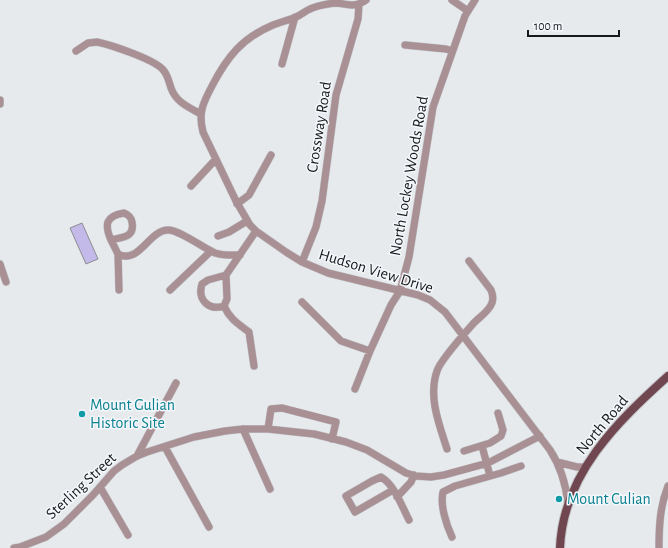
<svg xmlns="http://www.w3.org/2000/svg" width="668" height="548" viewBox="0 0 668 548" font-family="'Alegreya Sans',sans-serif">
<style>
.building{fill:#c3baea;stroke:#8d8c90}
.lines{fill:none;stroke-linecap:round;stroke-linejoin:round}
.minor-casing{stroke:#c2c4c7;stroke-width:8}
.major-casing{stroke:#c2c4c7;stroke-width:10}
.minor{stroke:#a99095;stroke-width:7}
.major{stroke:#704750;stroke-width:8}
.culture-dot{fill:#0f9aa8;stroke:#f4f7fb;stroke-width:1.5}
.labels{text-anchor:middle;dominant-baseline:central;stroke-width:3;stroke-linejoin:round;paint-order:stroke}
.street-label{font-size:16px;fill:#18191a;stroke:#f4f7fb}
.culture-label{font-size:16px;fill:#0d838f;stroke:#f4f7fb;text-anchor:start}
</style>
<rect width="100%" height="100%" fill="#e7eaed"/>
<path class="building" d="M82,223L98,259L86,264L70,228Z"/>
<g class="lines">
<g class="minor-casing">
<path id="minor" d="M366,0C353,9 347,3 334,3C327,4 316,6 310,9C305,11 301,15 296,17C289,20 281,22 273,25C242,38 227,57 212,86C203,103 198,113 203,132L236,201L250,225L256,231L286,252L302,262L328,273L418,295L430,300L445,312L550,450C561,467 566,484 568,504
M452,0L468,11
M405,45L446,49L452,51
M76,51L88,43L97,42C111,45 157,60 164,71C168,76 169,82 171,88C176,102 188,107 201,114
M282,64L295,17
M0,100V104
M191,186L216,159
M237,204L249,195L271,155
M124,213C129,215 131,217 132,222C135,238 122,237 111,240C104,224 106,216 124,213Z
M218,236L229,232L247,221
M111,240L118,254C139,265 149,230 168,230C180,230 203,248 215,253C224,256 232,255 240,255
M118,254L119,290
M302,262L316,227L322,201L336,95L358,19L359,4
M0,264L6,282
M226,275L227,299L224,306C209,311 197,300 202,284L208,280Z
M226,275L256,231
M170,290L211,251
M302,302L341,341L370,351
M224,306C230,319 237,323 249,332L254,366
M355,389L370,351L391,305L400,291L409,257L433,107L465,16L475,0
M243,429L270,489
M268,429L271,409L282,408L336,422L332,439
M482,446L490,476
M165,447L209,527
M447,449C439,424 428,397 437,371C440,361 464,334 472,325C478,318 487,313 491,305C494,300 493,295 491,290L469,261
M464,451L490,443L501,436L503,430L498,413
M137,456L176,383
M557,462L577,467H586
M100,487L128,535
M393,490L355,512L346,496L372,481L381,477C395,485 402,507 409,520
M397,497L411,482L414,475
M452,537C446,524 440,505 443,492L455,486L501,473L521,466
M14,548L20,547L46,537L64,524L93,495L114,471L122,465L137,456L147,452L194,437L225,431L243,429H268L314,434L346,442L367,450L406,473L416,476L431,477L444,475L488,463L540,436
M659,548C659,526 660,506 668,486"/>
</g>
<g class="major-casing">
<path id="major" d="M560,548C563,474 617,422 668,376"/>
</g>
<use href="#minor" class="minor"/>
<use href="#major" class="major"/>
</g>
<g class="culture-dot">
<circle cx="82" cy="414" r="4"/>
<circle cx="559" cy="499" r="4"/>
</g>
<g class="labels">
<g class="street-label">
<text transform="translate(319 127) rotate(-81)">Crossway Road</text>
<text transform="translate(409 176) rotate(-80)">North Lockey Woods Road</text>
<text transform="translate(376 271) rotate(17)">Hudson View Drive</text>
<text transform="translate(602 425) rotate(-50)">North Road</text>
<text transform="translate(81 486) rotate(-43)">Sterling Street</text>
</g>
<g class="culture-label">
<text x="90" y="405">Mount Gulian<tspan x="90" dy="18">Historic Site</tspan></text>
<text x="567" y="499">Mount Culian</text>
</g>
</g>
<path d="M528 30v6h91v-6" fill="none" stroke="#18191a" stroke-width="2"/>
<text x="534" y="30" font-size="12" fill="#18191a" stroke="#f4f7fb" stroke-width="3" paint-order="stroke">100 m</text>
</svg>
